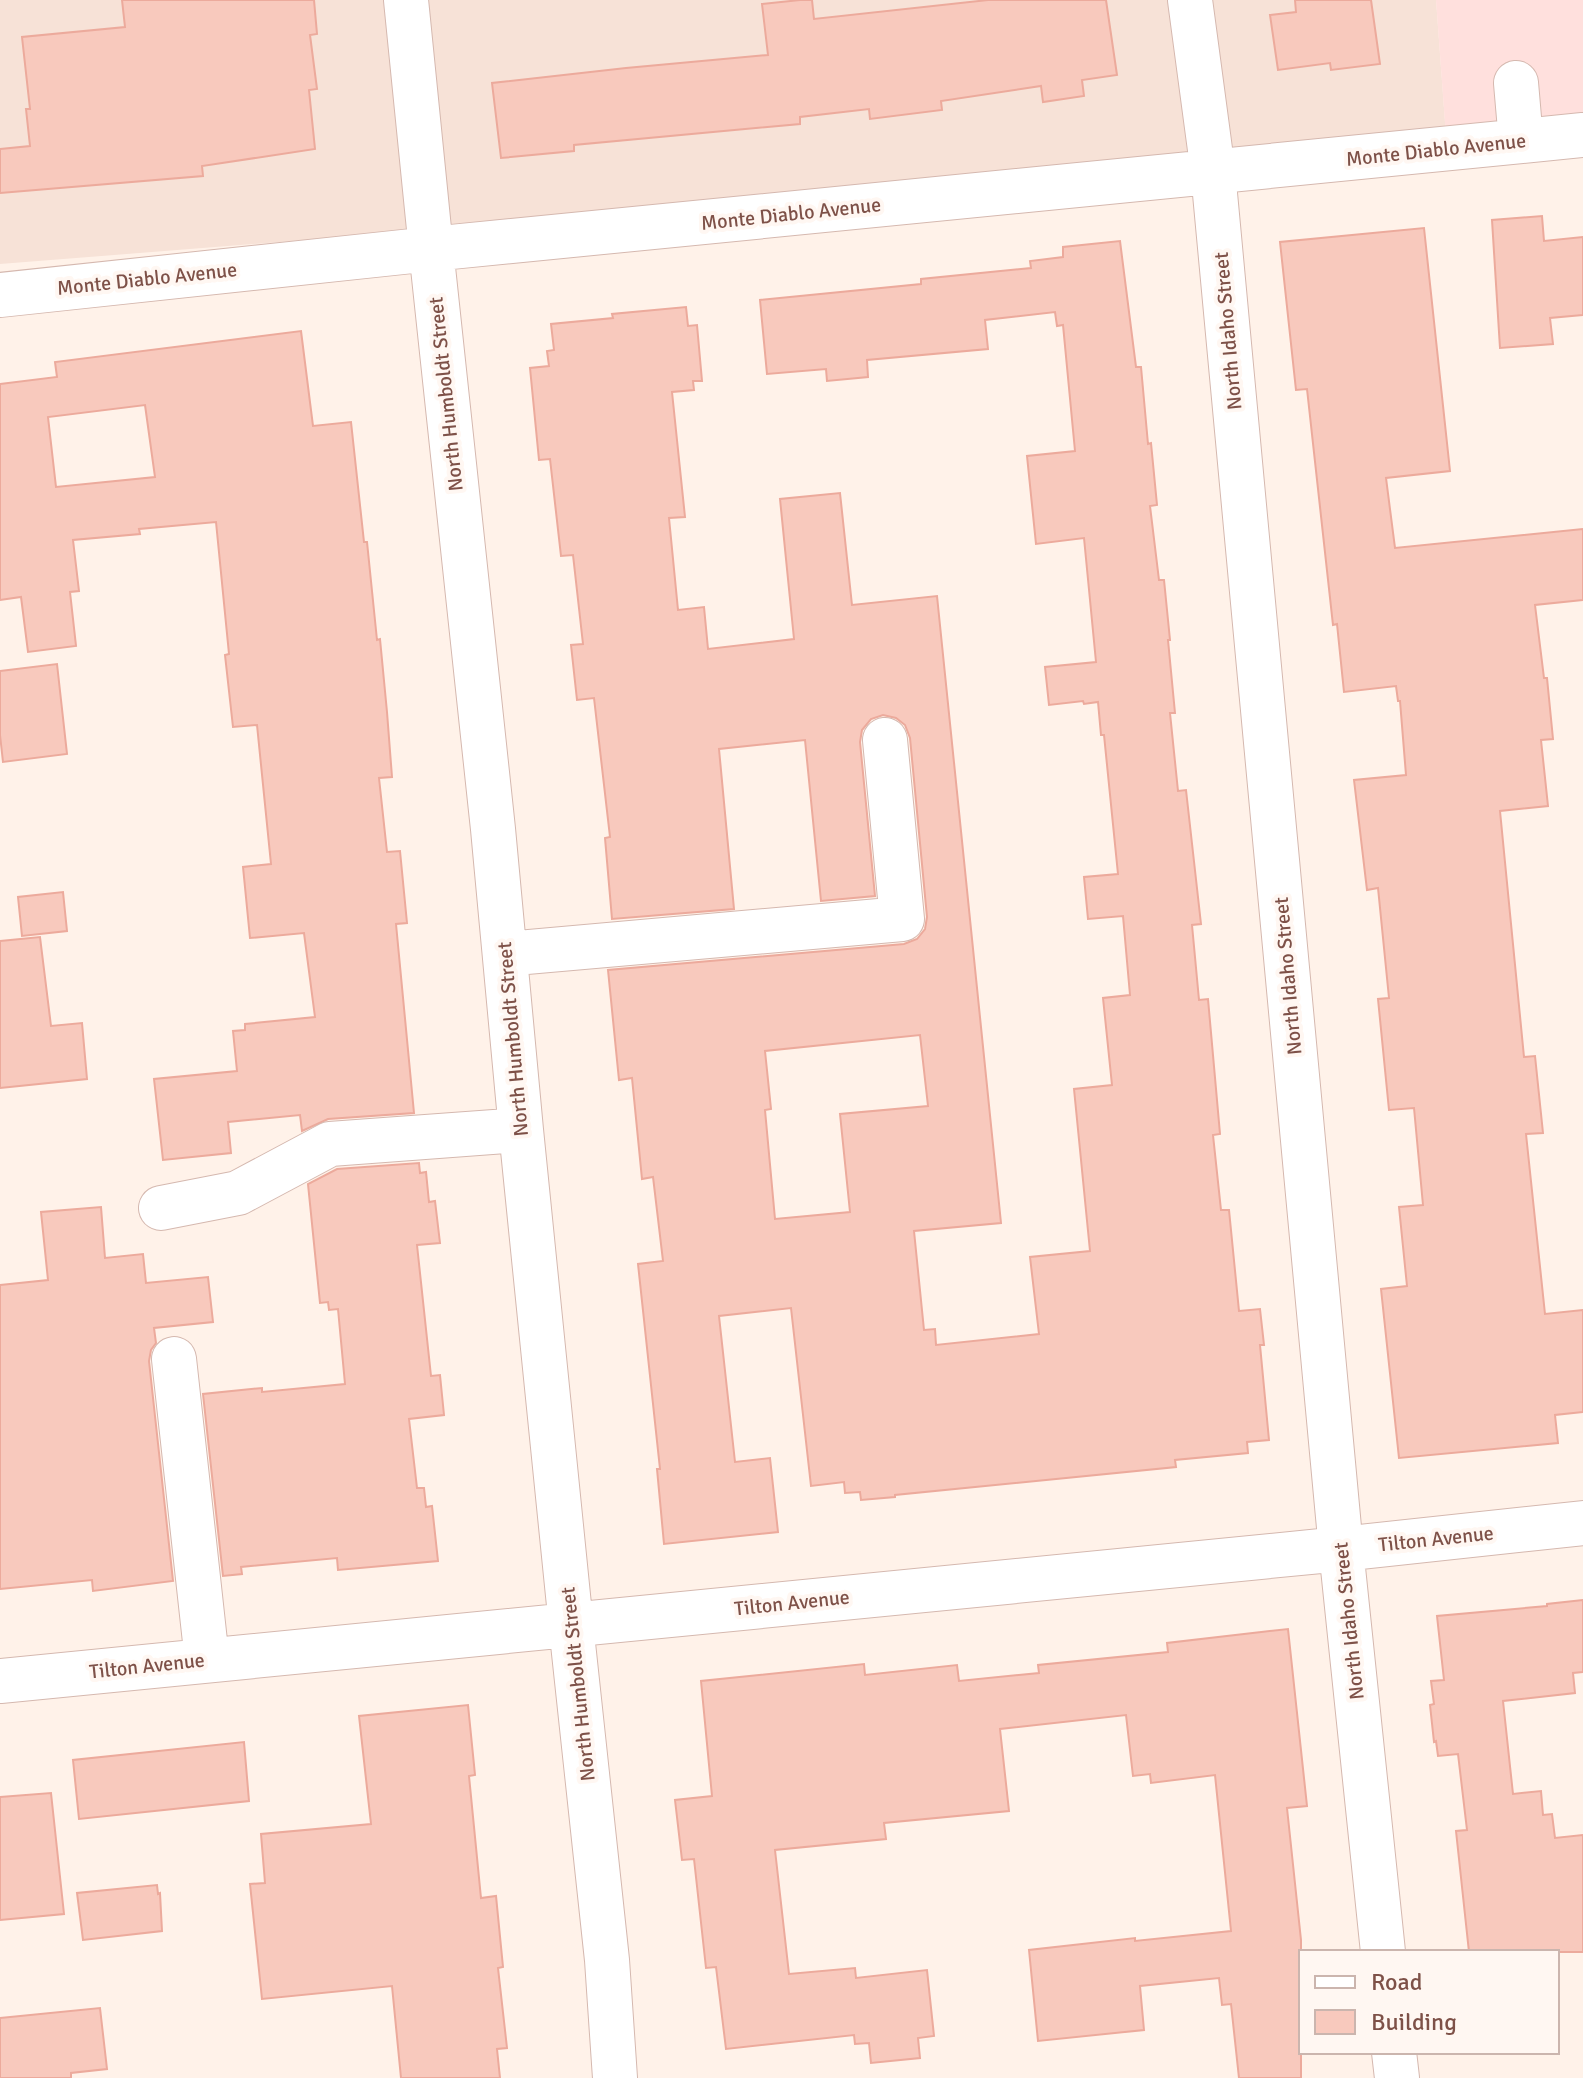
<svg xmlns="http://www.w3.org/2000/svg" width="1583" height="2078" viewBox="0 0 1583 2078" font-family="Signika,sans-serif">
<style>
.residential{fill:#f7e2d7}
.commercial{fill:#ffe0dd}
.building{fill:#f8c9bd;stroke:#ecaa9c;stroke-width:2;fill-rule:evenodd}
.lines{fill:none;stroke-linecap:round;stroke-linejoin:round}
.minor-casing{stroke:#d5b8af;stroke-width:46}
.minor{stroke:#fff;stroke-width:44}
.labels{text-anchor:middle;dominant-baseline:central;stroke-width:8;stroke-linejoin:round;paint-order:stroke}
.street-label{font-size:20px;fill:#7e5148;stroke:#fff7f2}
</style>
<rect width="100%" height="100%" fill="#fff2e9"/>
<path class="residential" d="M0,0H1436L1447,150L0,264Z"/>
<path class="commercial" d="M1436,0H1583V133L1447,150Z"/>
<path class="building" d="M122,0H314L317,34L310,35L317,89L309,90L315,149L202,166L203,176L0,193V149L30,146L26,109H30L22,37L125,27Z
M800,0H812L814,19L988,0H1106L1117,75L1082,80L1084,96L1043,102L1041,86L941,101L942,110L870,119L869,109L800,117V124L574,145V151L501,158L492,83L626,68L768,55L762,4Z
M1295,0H1371L1380,64L1331,70L1330,63L1278,70L1270,15L1296,12Z
M1542,216L1544,241L1583,237V315L1550,318L1553,344L1500,348L1492,220Z
M1424,228L1450,471L1386,478L1395,548L1583,529V600L1535,605L1544,678H1547L1553,739L1541,740L1548,806L1500,811L1524,1057L1535,1056L1543,1133L1526,1134L1545,1314L1583,1310V1412L1555,1415L1558,1443L1399,1458L1381,1289L1407,1286L1399,1207L1423,1205L1414,1108L1389,1110L1378,999L1389,998L1378,888L1367,890L1354,780L1406,775L1400,701H1398L1396,686L1344,692L1337,624L1333,625L1307,389L1296,390L1280,242Z
M1120,241L1136,367H1141L1148,444L1151,443L1157,505L1150,506L1159,580H1164L1170,640H1168L1175,713H1170L1178,791L1186,790L1201,924L1192,925L1199,1000L1208,999L1220,1134L1213,1135L1221,1210H1229L1239,1311L1260,1309L1264,1345H1260L1269,1440L1247,1442L1248,1453L1175,1460L1176,1467L895,1495V1497L861,1500L860,1492L845,1493L844,1482L811,1486L791,1308L719,1316L735,1462L770,1458L778,1532L664,1544L657,1469H660L638,1264L663,1261L653,1177L642,1179L632,1078L619,1080L608,970L904,944L917,939L925,929L927,917L910,738L905,725L896,718L883,715L871,719L862,730L860,742L875,896L821,901L805,740L719,749L734,909L612,919L605,838L610,837L594,698L577,700L571,645L583,644L573,555L561,556L550,459L539,460L530,368L549,366L547,351L554,350L551,324L613,318L612,314L686,307L688,326L697,325L702,381H693L694,390L672,392L685,517L669,518L678,610L704,607L708,649L794,639L780,499L840,493L852,605L937,596L1001,1223L914,1231L924,1330L935,1329L936,1345L1039,1334L1030,1257L1090,1251L1074,1089L1112,1085L1103,998L1130,995L1123,916L1088,919L1084,877L1118,874L1104,735H1101L1098,702L1084,704L1083,701L1049,705L1045,667L1096,662L1084,538L1036,544L1027,456L1075,451L1063,325L1057,326L1055,312L985,320L988,349L867,360L868,377L827,381L826,369L767,374L760,300L921,284V279L1031,268L1030,261L1063,257V247ZM920,1035L928,1106L840,1114L850,1212L775,1219L765,1110L771,1109L765,1051Z
M301,331L313,426L351,422L364,542H367L377,640L380,639L387,712L392,777L379,778L387,852L400,851L407,923L396,924L414,1113L328,1119L302,1131L300,1115L228,1122L231,1153L163,1160L154,1079L237,1071L233,1031L245,1030V1024L315,1017L304,933L250,938L243,867L271,864L257,725L233,727L225,655L229,654L216,522L139,529L140,534L73,540L79,591L70,592L76,646L28,652L21,597L0,600V384L57,377L55,362ZM145,405L155,477L56,487L48,417Z
M57,664L67,754L3,762L0,735V671Z
M63,892L67,931L22,936L18,897Z
M40,937L51,1026L82,1023L87,1079L0,1088V941Z
M419,1163L420,1173L426,1172L429,1202L435,1201L440,1243L417,1245L431,1376L440,1375L444,1415L409,1419L417,1488H424L426,1507L432,1506L438,1561L338,1570L337,1558L241,1567L242,1574L223,1576L203,1394L262,1388V1392L345,1384L338,1309L329,1310L328,1302L320,1303L308,1184L337,1169Z
M101,1207L105,1258L143,1254L146,1283L208,1277L213,1322L154,1328L156,1343L151,1350L149,1361L173,1581L93,1591L92,1580L0,1589V1285L48,1280L41,1212Z
M1583,1600V1672L1573,1673L1575,1693L1503,1701L1513,1794L1541,1791L1543,1815L1552,1814L1555,1838L1583,1835V1952H1469L1456,1831L1467,1830L1458,1754L1438,1756L1436,1741L1434,1742L1430,1705L1434,1704L1431,1681L1444,1680L1437,1616L1547,1606V1604Z
M1288,1629L1307,1806L1287,1808L1301,1940V2078H1239L1231,2004L1222,2005L1219,1978L1140,1986L1144,2030L1038,2041L1029,1950L1135,1938V1941L1231,1931L1215,1775L1151,1783L1150,1774L1133,1776L1126,1715L1000,1729L1009,1811L884,1823L886,1839L775,1850L789,1974L855,1968L856,1978L927,1970L934,2036L918,2038L920,2058L871,2063L869,2043L855,2044L854,2035L726,2049L716,1967L706,1968L694,1859L682,1860L675,1800L712,1796L701,1681L864,1664L865,1675L957,1665L959,1681L1039,1673L1038,1665L1168,1652L1167,1643Z
M468,1705L475,1775L469,1776L481,1898L496,1896L503,1967L498,1968L507,2048L497,2049L500,2078H401L392,1986L262,1999L250,1884L265,1883L261,1834L371,1824L359,1716Z
M244,1742L249,1801L79,1819L73,1760Z
M51,1793L64,1914L0,1920V1797Z
M157,1885L158,1894L160,1893L162,1931L83,1940L77,1893Z
M100,2008L107,2069L71,2073V2078H0V2018Z"/>
<g class="lines">
<g class="minor-casing">
<path id="minor" d="M406,0L431,249L493,829L521,1130L571,1625L607,1960L615,2078
M1190,0L1213,172L1341,1549L1383,1952
M1516,83L1521,141
M0,295L431,249L1583,135
M505,954L902,919L885,740
M161,1208L238,1193L330,1144L521,1130
M174,1359L207,1660
M0,1681L1341,1549L1583,1523
M1394,2052L1397,2078"/>
</g>
<use href="#minor" class="minor"/>
</g>
<g class="labels">
<g class="street-label">
<text transform="translate(1436 150) rotate(-6)">Monte Diablo Avenue</text>
<text transform="translate(791 214) rotate(-6)">Monte Diablo Avenue</text>
<text transform="translate(147 279) rotate(-6)">Monte Diablo Avenue</text>
<text transform="translate(1228 331) rotate(-95)">North Idaho Street</text>
<text transform="translate(446 394) rotate(-96)">North Humboldt Street</text>
<text transform="translate(1288 976) rotate(-95)">North Idaho Street</text>
<text transform="translate(513 1039) rotate(-95)">North Humboldt Street</text>
<text transform="translate(1436 1539) rotate(-6)">Tilton Avenue</text>
<text transform="translate(792 1603) rotate(-6)">Tilton Avenue</text>
<text transform="translate(1349 1621) rotate(-96)">North Idaho Street</text>
<text transform="translate(147 1666) rotate(-6)">Tilton Avenue</text>
<text transform="translate(578 1684) rotate(-96)">North Humboldt Street</text>
</g>
</g>
<rect x="1299" y="1950" width="260" height="104" fill="#fff7f2" stroke="#cbb5ae" stroke-width="2"/>
<rect x="1315" y="1976" width="40" height="12" fill="#ffffff" stroke="#cbb5ae" stroke-width="2"/>
<text x="1371" y="1990" font-size="24" fill="#7e5148">Road</text>
<rect x="1315" y="2010" width="40" height="24" fill="#f8c9bd" stroke="#cbb5ae" stroke-width="2"/>
<text x="1371" y="2030" font-size="24" fill="#7e5148">Building</text>
</svg>
